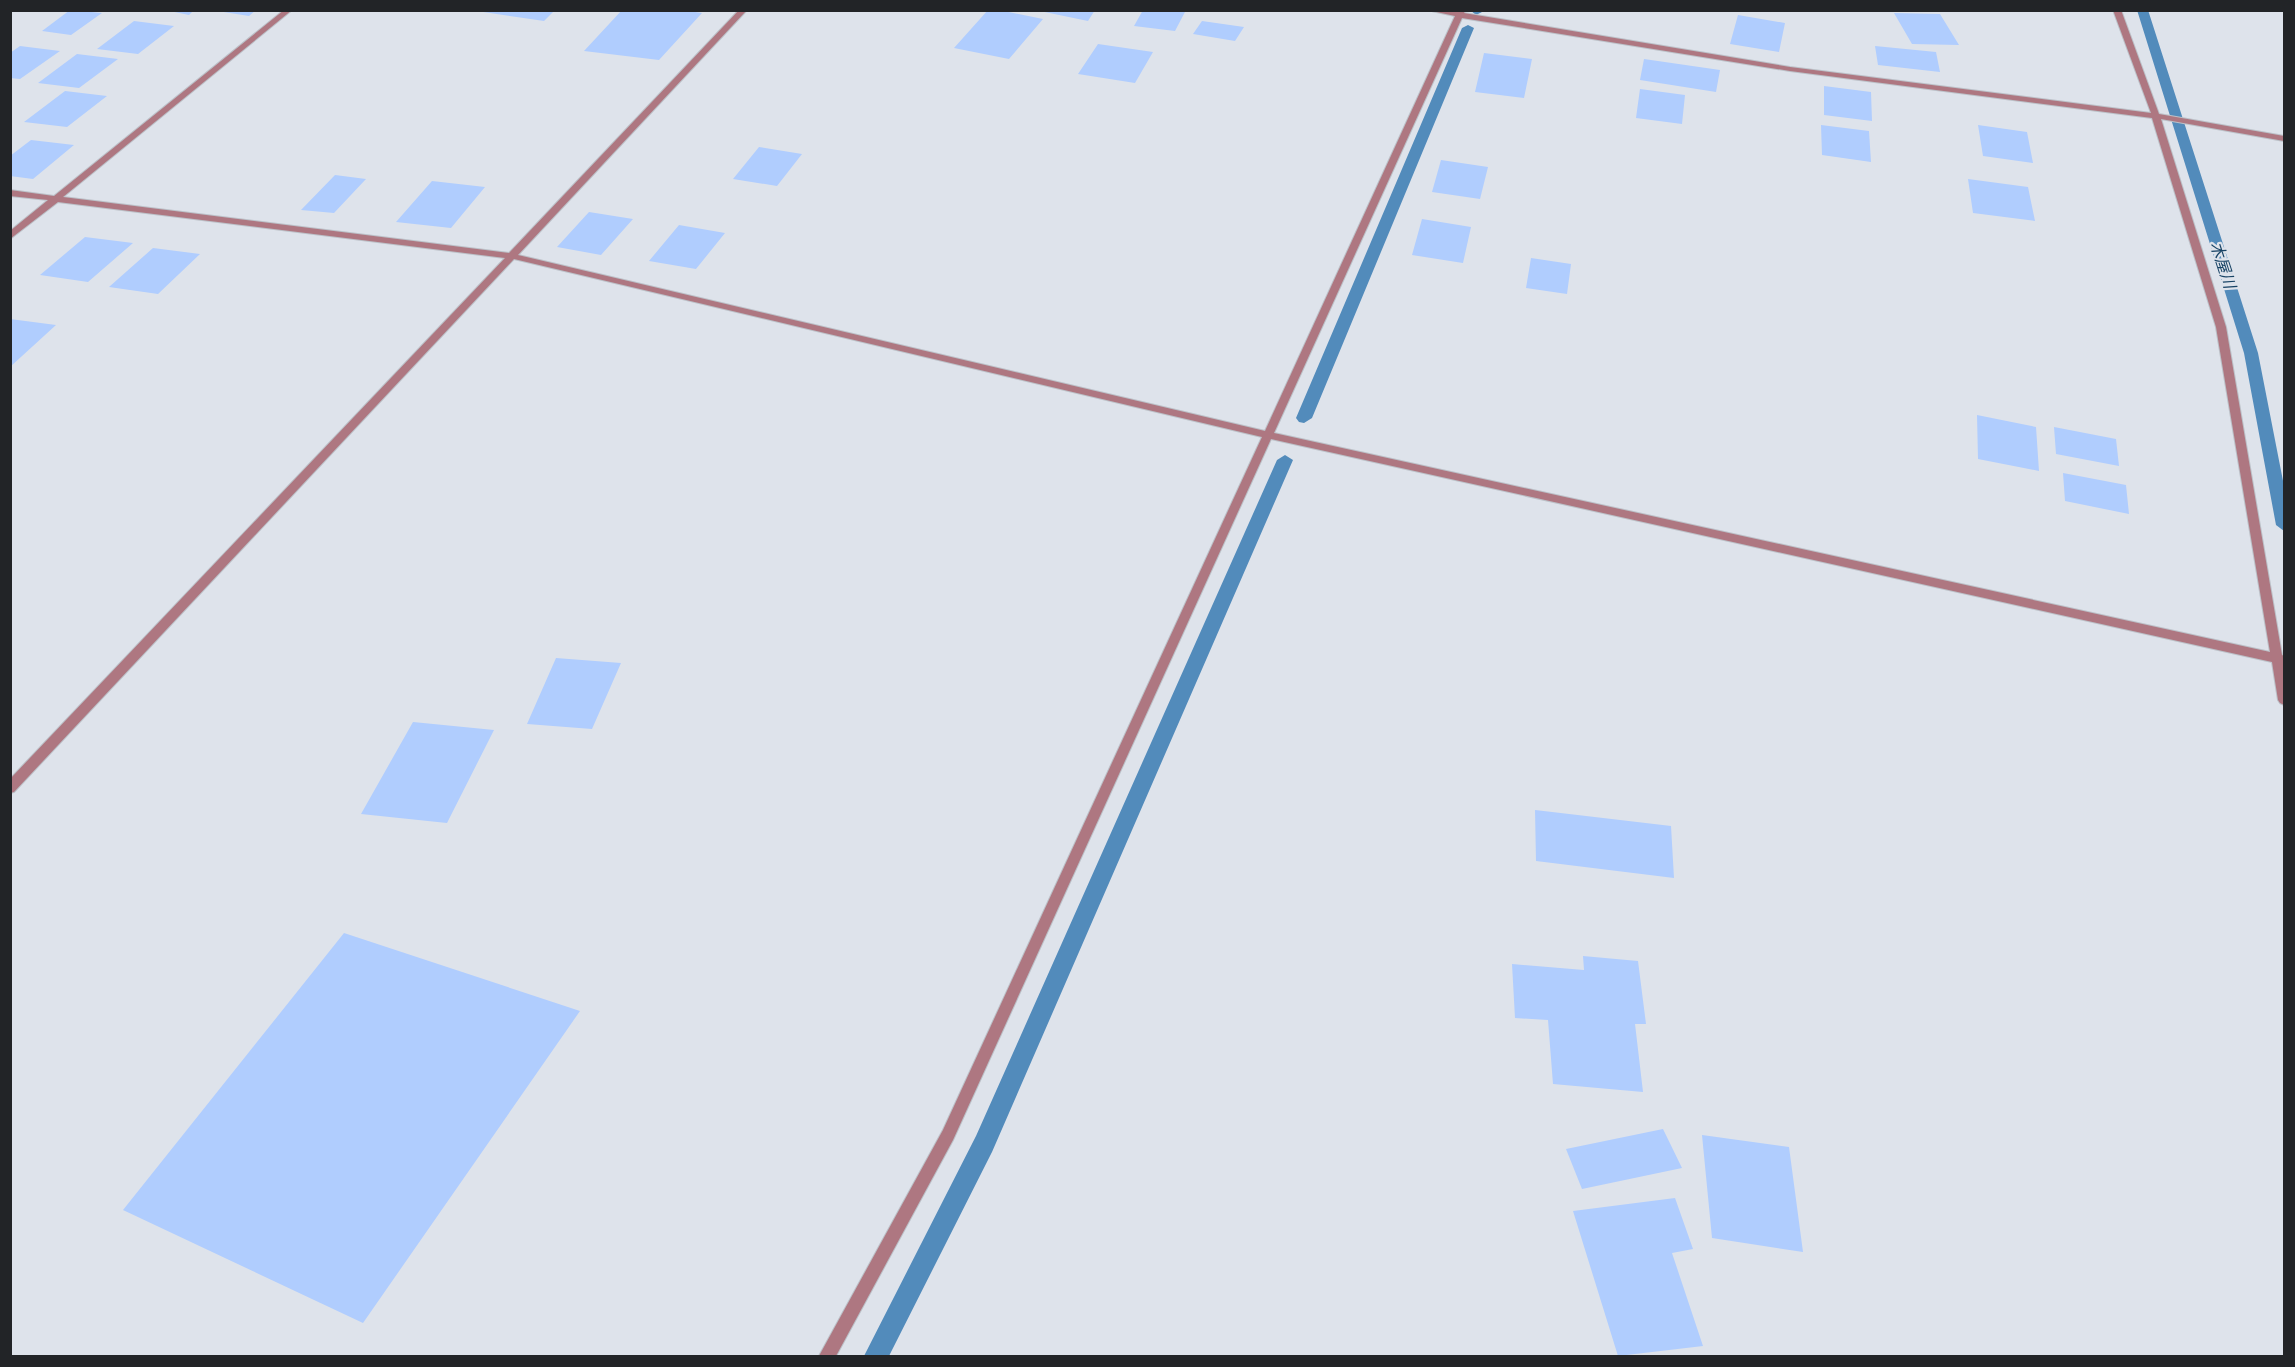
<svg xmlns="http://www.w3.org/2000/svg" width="2295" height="1367" viewBox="0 0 2295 1367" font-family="Roboto,'Noto Sans JP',sans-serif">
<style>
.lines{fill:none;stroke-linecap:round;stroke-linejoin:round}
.stream{fill:#528bbb;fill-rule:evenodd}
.building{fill:#b0cdfe}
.minor-casing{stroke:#bcc1c8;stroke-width:2}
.minor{fill:#ae7781;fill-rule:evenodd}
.labels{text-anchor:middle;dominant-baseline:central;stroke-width:4.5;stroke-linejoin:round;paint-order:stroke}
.far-water-label{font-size:16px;font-style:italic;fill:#184365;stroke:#dee3eb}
</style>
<rect width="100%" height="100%" fill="#dee3eb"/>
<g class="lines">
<path class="stream" d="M1470,10H1482V12L1476,15Z
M2137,10H2148L2258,353L2284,486V531L2276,525L2244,353Z
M1468,25L1474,28L1312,418L1304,423L1299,422L1296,418L1462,28Z
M1285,455L1293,460L992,1152L889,1356H864L976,1136L1277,460Z"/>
</g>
<path class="building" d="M70,10L102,13L71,35L42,31Z
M165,10H194L189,15Z
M211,10H256L249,16Z
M470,10H555L544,21Z
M622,10H682L702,13L659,60L584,51Z
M988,10H999L1043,19L1009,59L954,48Z
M1035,10H1095L1088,21Z
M1143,10H1186L1175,31L1134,26Z
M1894,13L1940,14L1959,45L1912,44Z
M1738,15L1785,23L1779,52L1730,44Z
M134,21L174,26L138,54L97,49Z
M1202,21L1244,27L1235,41L1193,34Z
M1098,44L1153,52L1135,83L1078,74Z
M20,46L60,51L20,79L10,78V53Z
M1875,46L1936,52L1940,72L1878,65Z
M1484,53L1532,59L1524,98L1475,92Z
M77,54L118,59L79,88L38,83Z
M1644,59L1720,70L1716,92L1640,80Z
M1824,86L1871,92L1872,121L1824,115Z
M1640,89L1685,95L1682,124L1636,118Z
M65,91L107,96L67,127L24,122Z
M1821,125L1869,131L1871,162L1822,155Z
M1978,125L2027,132L2033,163L1983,156Z
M31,140L74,145L33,179L10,176V156Z
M759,147L802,154L777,186L733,179Z
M1441,160L1488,167L1480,199L1432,192Z
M335,175L366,179L334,213L301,210Z
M1968,179L2028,187L2035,221L1973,213Z
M432,181L485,187L451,228L396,222Z
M589,212L633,219L601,255L557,247Z
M1422,219L1471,227L1463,263L1412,255Z
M679,225L725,233L696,269L649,261Z
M85,237L133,243L88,282L40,275Z
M153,248L200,254L158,294L109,287Z
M1531,258L1571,264L1567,294L1526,288Z
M10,319L56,325L10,367Z
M1977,415L2036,427L2039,471L1978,459Z
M2054,427L2116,439L2119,466L2056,454Z
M2063,473L2126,485L2129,514L2065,501Z
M556,658L621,663L592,729L527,724Z
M413,722L494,730L447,823L361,814Z
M1535,810L1671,826L1674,878L1536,861Z
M344,933L580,1011L363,1323L123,1210Z
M1583,956L1638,961L1646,1024H1635L1643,1092L1553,1084L1548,1020L1515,1018L1512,964L1584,970Z
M1663,1129L1682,1168L1582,1189L1566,1149Z
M1702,1135L1789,1147L1803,1252L1712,1238Z
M1675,1198L1693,1249L1672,1253L1703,1346L1618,1356L1573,1211Z"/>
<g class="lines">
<g class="minor-casing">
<path id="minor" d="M284,10H292L63,197L509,253L739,10H747L518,255L1265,431L1455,16L1427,10L1457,12L1458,10H1466L1464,13L1790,67L2151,113L2113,10H2121L2159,114L2284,136V141L2161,119L2226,327L2282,655L2284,656V705L2280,703L2278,700L2272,662L1271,439L953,1140L836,1356H819L943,1130L1262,437L514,259L14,792L10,793V779L505,258L58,202L10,239V231L48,200L10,196V190L54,196ZM1462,18L1790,71L2152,118L2216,327L2270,652L1274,433Z"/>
</g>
<use href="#minor" class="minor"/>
</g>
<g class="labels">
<g class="far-water-label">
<text transform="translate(2223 265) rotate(72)">木屋川</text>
</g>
</g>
<rect width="2295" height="1367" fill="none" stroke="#222427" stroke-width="24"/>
</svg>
